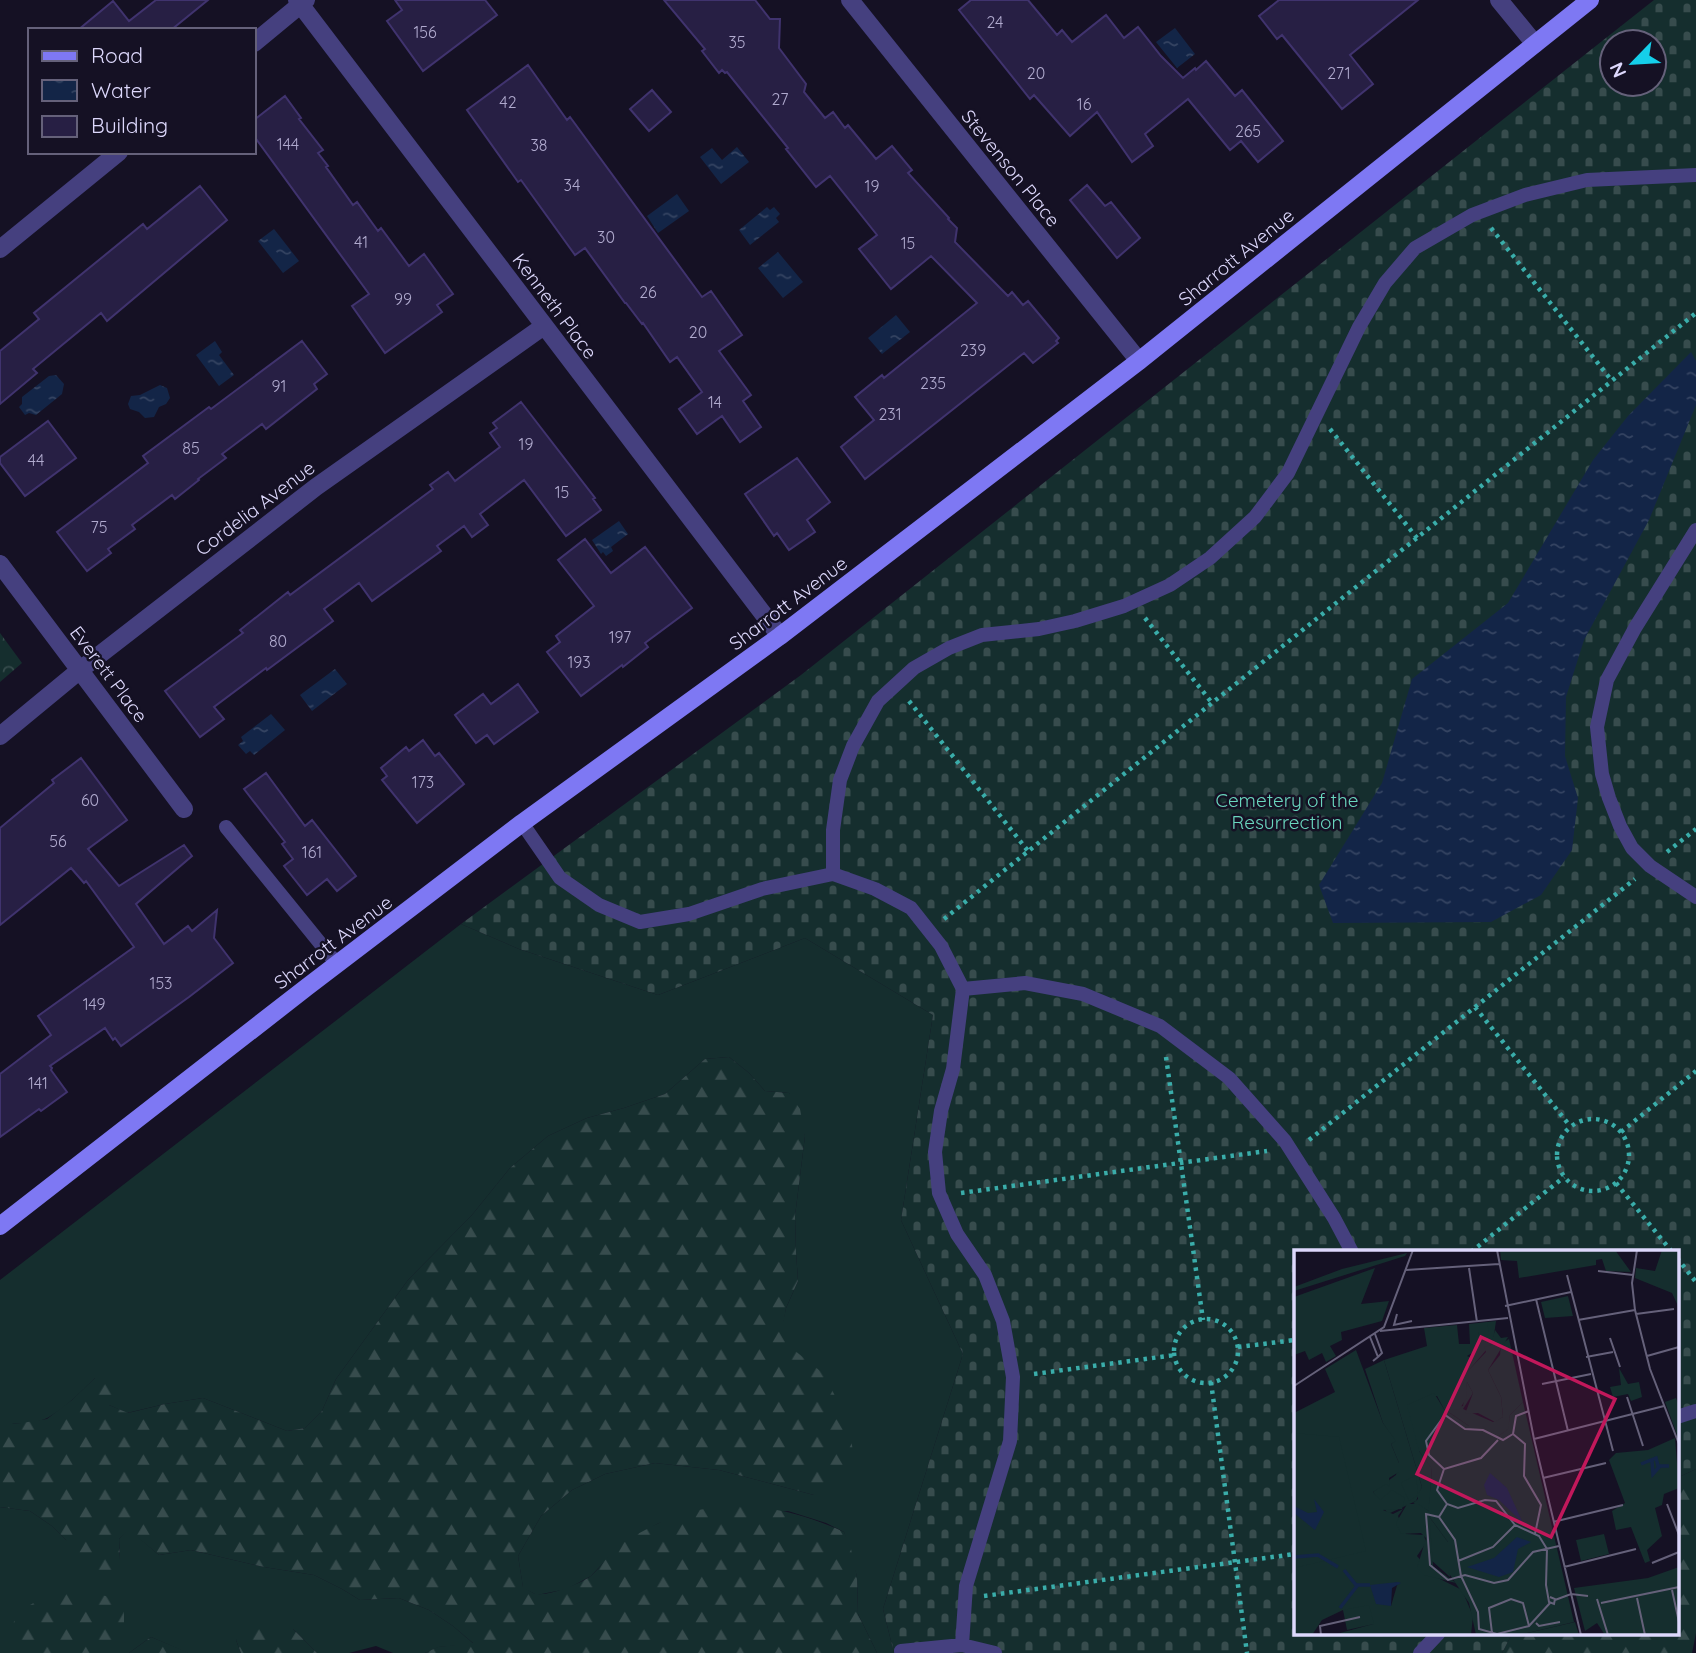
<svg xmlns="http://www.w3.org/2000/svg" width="1696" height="1653" viewBox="0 0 1696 1653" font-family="Quicksand,sans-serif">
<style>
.grass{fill:#152e2e}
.forest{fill:url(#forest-firs)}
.cemetery{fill:url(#cemetery-stones);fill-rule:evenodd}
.park{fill:url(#park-crowns)}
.water{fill:url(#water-ripples)}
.building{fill:#271f44;stroke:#40336e;stroke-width:2}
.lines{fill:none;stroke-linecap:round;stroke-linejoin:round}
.path{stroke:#3aadaa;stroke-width:4.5;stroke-dasharray:3.5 5;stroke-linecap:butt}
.lane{stroke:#45407f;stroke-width:14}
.street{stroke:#45407f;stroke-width:18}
.secondary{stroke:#7e78f3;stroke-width:18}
.labels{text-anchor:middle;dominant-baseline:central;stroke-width:5;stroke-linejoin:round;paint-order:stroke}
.number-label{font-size:16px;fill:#b0aace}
.street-label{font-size:19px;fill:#ddd8fc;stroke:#151124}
.park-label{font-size:19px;fill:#6ad6be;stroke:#151124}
.inset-river{fill:none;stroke:#132547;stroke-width:3.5}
.inset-road{fill:none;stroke:#65617a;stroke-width:2}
.view{fill:#c2185b;fill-opacity:0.15;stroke:#c2185b;stroke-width:3.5}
.inset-edge{fill:none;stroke:#ddd8fc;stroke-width:3.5}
</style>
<defs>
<pattern id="forest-firs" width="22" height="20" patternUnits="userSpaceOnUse" patternTransform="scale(1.75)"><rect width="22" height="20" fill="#152e2e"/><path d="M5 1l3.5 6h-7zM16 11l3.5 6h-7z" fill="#374c4d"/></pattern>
<pattern id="cemetery-stones" width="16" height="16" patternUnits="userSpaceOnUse" patternTransform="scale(1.75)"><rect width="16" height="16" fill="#152e2e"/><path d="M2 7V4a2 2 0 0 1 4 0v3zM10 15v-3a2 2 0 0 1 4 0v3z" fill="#374c4d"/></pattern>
<pattern id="park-crowns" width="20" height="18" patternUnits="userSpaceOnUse" patternTransform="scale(1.75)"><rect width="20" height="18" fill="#152e2e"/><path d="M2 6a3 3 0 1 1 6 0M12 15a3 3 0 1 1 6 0" fill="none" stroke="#374c4d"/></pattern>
<pattern id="water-ripples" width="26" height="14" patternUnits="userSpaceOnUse" patternTransform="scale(1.75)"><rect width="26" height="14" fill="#132547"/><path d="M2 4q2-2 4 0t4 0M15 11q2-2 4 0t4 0" fill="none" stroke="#354462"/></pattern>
</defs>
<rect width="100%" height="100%" fill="#151124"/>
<path class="grass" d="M461,924L519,949L658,995L805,938L933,1015L901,1220L963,1354L883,1609L894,1653H877L858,1614L857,1577L844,1532L826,1523L788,1511L659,1523L618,1547L591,1576L567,1589L537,1595L523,1588L518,1556L541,1516L572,1490L605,1474L655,1463L719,1470L814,1495L824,1375L793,1350L781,1331L786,1308L798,1281L796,1252L795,1216L805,1136L789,1093L765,1091L749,1073L729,1057L705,1059L665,1094L624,1108L587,1118L548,1136L510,1168L472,1215L408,1280L336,1379L322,1411L305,1428L287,1431L203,1398L165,1404L127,1413L109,1405L95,1378C81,1392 66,1407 49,1417C37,1424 13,1424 0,1424V1280Z
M0,1507L30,1511L52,1526L66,1540L120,1560L119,1539L129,1529L159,1555L191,1550L264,1567L314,1575L342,1589L360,1600L399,1598L429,1610L453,1626L474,1644L439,1647L425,1653H393L376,1646L349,1653H317L293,1629L236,1640L241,1653H188L151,1637L129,1653H0Z"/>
<path class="forest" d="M729,1057L749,1073L765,1091L789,1093L800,1109L805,1136L795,1216L796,1252L798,1281L786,1308L782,1331L794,1350L824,1374L848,1422L854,1457L840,1484L814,1495L719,1470L655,1463L605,1474L572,1490L541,1516L518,1556L523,1587C527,1589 533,1594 537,1594C549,1596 583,1583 592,1575C601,1567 608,1555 617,1547C626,1540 648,1528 659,1523C719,1495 786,1505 844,1532L851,1549L857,1577L858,1614L877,1653H425L438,1647L473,1643L453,1626L429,1610L399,1598L360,1600L342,1589L314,1575L264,1567L191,1550L159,1555L129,1530L119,1539L120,1560L109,1576L90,1578L78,1573L66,1540L52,1526L30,1511L0,1507V1424H15L47,1419L72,1400L95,1378L112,1372L118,1386L109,1405L128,1413L165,1404L203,1398L287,1431L305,1428L322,1411L336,1379L408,1280L472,1215L510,1168L548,1136L587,1118L624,1108L665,1094L705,1059Z
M1696,1469V1633L1692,1653H1502L1512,1634H1677V1478Z
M71,1590L106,1596L124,1612V1627L111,1648L105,1653H17C13,1648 13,1644 12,1637C8,1606 48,1596 71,1590Z
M258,1624L293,1629L317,1653H241L236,1640Z
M151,1637L187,1652L188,1653H129Z"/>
<path class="cemetery" d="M1654,0H1696V1469L1677,1478V1252H1295V1634H1512L1502,1653H894L883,1609L963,1354L901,1220L933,1015L805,938L658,995L519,949L461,924L801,675ZM1612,42H1654V84H1612Z"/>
<path class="park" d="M0,633L22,663L0,682Z"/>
<path class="water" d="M1175,28L1195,54L1177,68L1156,42Z
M737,147L749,162L721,184L700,157L712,148L722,160Z
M677,194L689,211L658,233L647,216Z
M767,207L770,210L774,207L780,214L776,218L779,222L750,245L739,230Z
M274,229L299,261L283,273L258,241Z
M778,252L803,282L783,298L758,268Z
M896,315L910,332L882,354L868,338Z
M215,341L222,352L219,355L234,375L219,386L196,355Z
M1691,352L1696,361V405L1649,520L1584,640L1566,697L1565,756L1578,798L1572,850L1541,895L1491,922L1333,923L1319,885L1382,783L1412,679L1508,603L1593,460L1628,416Z
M56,375L64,384L62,394L36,415L29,413L25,415L19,407L22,404V397L49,376Z
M160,385L167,388L170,398L166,404L159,407L154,417L145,418L139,412L130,409L128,404L131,396L140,395Z
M619,521L628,534L611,547L613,551L606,556L603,552L601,554L592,540Z
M335,669L347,684L312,711L300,695Z
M271,714L285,730L254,755L250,751L246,754L238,745L243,741L241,737Z"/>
<path class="building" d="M156,0H208L171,30H78L113,1L129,21Z
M395,0H485L497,15L423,71L387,21L402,10Z
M664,0H755L770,19H780L779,48L806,84L804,92L825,118L833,112L845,128L848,125L876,159L892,146L912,170L908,173L949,218L948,219L957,228L955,242L1008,296L1012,292L1023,305L1028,301L1059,338L1056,341L1058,343L1033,363L1024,353L865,479L841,447L874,420L855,397L882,375L884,378L977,303L931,256L891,289L859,249L877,235L830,176L816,187L786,149L788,148L727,72L725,73L722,70L719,73L702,51L705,49Z
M971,0H1028L1057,35L1062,30L1072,42L1106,15L1124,38L1138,27L1161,56L1183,78L1195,68L1196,70L1206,61L1235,96L1242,90L1283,141L1258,162L1241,141L1230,150L1188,99L1145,134L1153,146L1132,162L1097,112L1070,136L1034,95L1030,99L959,10Z
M1279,0H1418L1350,55L1373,84L1342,109L1282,35L1277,39L1259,16Z
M528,65L567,120L570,117L702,297L711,291L742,335L719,351L751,395L743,401L761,427L740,442L722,416L697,434L679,409L702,392L677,357L670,362L643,323L642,324L626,303H625L585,248L575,255L521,180L518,182L467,110Z
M652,90L671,112L649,131L630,109Z
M285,96L301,118L299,119L323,150L318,153L328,166L326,167L353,205L357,202L378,231L381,228L409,266L424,254L453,294L437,305L442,312L385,353L352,306L369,294L254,136V120Z
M1087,185L1105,206L1111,202L1140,238L1117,258L1070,200Z
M200,186L227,220L107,321L101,313L33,369L37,373L0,404V351L39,319L34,313L143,224L147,229Z
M302,341L327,374L314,384L317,389L266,429L262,424L222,454L226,458L198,479L199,480L175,499L172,495L132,525L135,529L108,549L111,553L87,571L57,532L148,463L143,456L209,407L211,409Z
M521,402L595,498L593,499L601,510L566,536L524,480L480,514L488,525L472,537L464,526L437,546L441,551L372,601L359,583L324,609L333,621L267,670L266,668L214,707L224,719L200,737L165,691L243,633L240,630L288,592L290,595L433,489L430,485L448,472L455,481L500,447L490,433L497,428L493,423Z
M48,421L76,458L25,496L0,463V457Z
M797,458L830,502L807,520L815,532L789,550L777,533L774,536L745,494Z
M585,539L611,573L645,547L692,608L645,643L648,647L623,667L622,665L581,696L547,652L560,642L556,636L594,606L558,560Z
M518,684L538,712L494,744L487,735L476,743L455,715L483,694L491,704Z
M423,740L435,756L439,753L464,784L417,823L382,780L387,776L381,768L406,747L409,751Z
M81,758L127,820L88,849L119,886L184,845L192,856L136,904L164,944L188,926L192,931L217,910L214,938L233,963L189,997L121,1046L115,1038L113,1040L105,1028L50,1066L52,1068L51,1070L67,1092L41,1111L39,1109L0,1137V1074L51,1035L38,1016L134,947L86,881L84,883L71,868L0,925V828L54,783L52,780Z
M266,773L305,826L312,820L356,876L337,891L327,879L307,895L284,866L293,859L282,844L285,842L244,789Z"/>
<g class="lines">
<path class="path" d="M1491,228L1612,381
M1330,429L1417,538
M1145,618L1212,703
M909,701L1028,851
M1667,852L1696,829
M944,919L1696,313
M1475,1007L1570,1126
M1166,1057L1203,1320
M1557 1155a36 36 0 1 1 72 0a36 36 0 1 1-72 0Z
M1621,1132L1696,1071
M1309,1140L1635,879
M1616,1183L1672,1252
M961,1193L1267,1151
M1471,1252L1564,1177
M1677,1258L1696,1282
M1174 1351a32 32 0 1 1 64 0a32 32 0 1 1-64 0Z
M1238,1347L1295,1340
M1034,1374L1175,1355
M1211,1382L1247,1653
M984,1596L1295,1554"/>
<path class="lane" d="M1696,530L1635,628L1607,680L1597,727L1602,774L1609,798L1620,826L1632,848L1650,866L1696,897
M522,823L560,878L599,905L640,922L689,914L762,889L833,874L875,889L911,908L941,946L963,989L953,1069L941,1111L935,1152L939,1193L957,1234L985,1275L1003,1321L1013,1377L1010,1441L966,1586L962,1645L995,1653
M226,827L337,964
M833,874V830L840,780L853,746L878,701L914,668L949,648L982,635L1039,629L1075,621L1124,606L1170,585L1210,558L1255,517L1288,473L1359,327L1385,283L1415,248L1472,215L1525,195L1587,180L1696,175
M963,989L1025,983L1083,994L1160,1026L1229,1078L1285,1141L1334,1218L1352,1252
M1677,1417L1696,1411
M901,1651L962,1645
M1420,1653L1438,1634"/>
<path class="street" d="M297,0L780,636
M850,0L1139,361
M1499,0L1535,44
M254,43L306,0
M0,249L119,152
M0,564L184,809
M0,736L80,670L316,487L544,326"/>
<path class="secondary" d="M0,1226L307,987L522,823L780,636L1139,361L1590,0"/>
</g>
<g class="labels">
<g class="number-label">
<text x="995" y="22">24</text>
<text x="425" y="32">156</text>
<text x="737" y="42">35</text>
<text x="1036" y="73">20</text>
<text x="1339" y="73">271</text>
<text x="780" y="99">27</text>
<text x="508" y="102">42</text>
<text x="1084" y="104">16</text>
<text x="1248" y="131">265</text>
<text x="288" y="144">144</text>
<text x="539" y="145">38</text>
<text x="572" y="185">34</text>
<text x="872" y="186">19</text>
<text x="606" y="237">30</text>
<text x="361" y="242">41</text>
<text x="908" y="243">15</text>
<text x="648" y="292">26</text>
<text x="403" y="299">99</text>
<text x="698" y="332">20</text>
<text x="973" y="350">239</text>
<text x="933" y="383">235</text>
<text x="279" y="386">91</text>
<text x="715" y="402">14</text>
<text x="890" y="414">231</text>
<text x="526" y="444">19</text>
<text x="191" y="448">85</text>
<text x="36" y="460">44</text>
<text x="562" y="492">15</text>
<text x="99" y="527">75</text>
<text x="620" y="637">197</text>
<text x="278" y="641">80</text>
<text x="579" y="662">193</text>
<text x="423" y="782">173</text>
<text x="90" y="800">60</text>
<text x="58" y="841">56</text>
<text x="312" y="852">161</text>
<text x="161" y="983">153</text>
<text x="94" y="1004">149</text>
<text x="38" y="1083">141</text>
</g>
<g class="street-label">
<text transform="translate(1011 168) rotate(51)">Stevenson Place</text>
<text transform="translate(1236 257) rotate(-39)">Sharrott Avenue</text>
<text transform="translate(555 306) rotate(53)">Kenneth Place</text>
<text transform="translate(255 508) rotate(-37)">Cordelia Avenue</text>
<text transform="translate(788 603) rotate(-37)">Sharrott Avenue</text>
<text transform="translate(109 674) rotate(53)">Everett Place</text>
<text transform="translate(333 942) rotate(-37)">Sharrott Avenue</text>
</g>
<g class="park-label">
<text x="1287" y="800">Cemetery of the<tspan x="1287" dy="22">Resurrection</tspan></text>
</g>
</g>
<g transform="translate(1294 1250)">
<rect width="385" height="385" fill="#151124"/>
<path d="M202,71L199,92L170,126L185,82H191L193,72ZM215,89L229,152L216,165L215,179L203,187L175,176L150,159L169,156L173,132L179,143L169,159L199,172L209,167L207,147L194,120L206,105L207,94ZM90,110L128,237L122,251L94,264L79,242L102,225L105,213L97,194L101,191L89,173L71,119Z" fill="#152e2e"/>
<path d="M206,0H321L337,22L312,21L308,9L302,10V15L225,28L223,11L207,10ZM113,3L111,6L0,41V37L48,19ZM193,72L195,82H185L183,100L173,106L180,109L170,125L192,102L190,97L197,95L201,80L207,88L214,87L194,120L207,147L209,167L201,172L184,163L171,164L179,143L173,132L172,149L165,160L150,159L143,146H134L125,201L138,218L135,261L119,253L124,249V245L115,251L107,233L122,225L124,244L128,237L90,110L133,96L130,78L163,75L165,94H176L175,74ZM62,100L89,173L102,191L97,194L105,213V222L95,228L96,237L92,234L79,242L86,250L98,240L111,248L108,259L89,260L99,264L109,259L104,266L112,284L130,285L132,293L123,306L140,326L168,340L179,366L177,385H39L79,374L49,360L28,370L18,385H0V163L41,142L31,119ZM104,332L97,356L80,346L78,339ZM325,118L334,134L345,132L348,147L337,151L334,144L319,147L316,137L327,135ZM134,265L154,292L156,327L137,310ZM310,284L315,304L287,311L282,290ZM281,372L285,385H225Z" fill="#152e2e" fill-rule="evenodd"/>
<path d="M382,148L385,156V190L371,152ZM381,188L385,238L370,244L368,255L361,258L368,286L353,300L356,311L351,313L337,277L322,280L318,261L331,253L315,210L322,203L354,200ZM113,254H124L135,261L139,316L162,333L130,325L123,318L132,288L127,283L107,284L102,273Z" fill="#152e2e"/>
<path d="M140,143L150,159L175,176H188L203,187L214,179L216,165L229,152L280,372L225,385H182L175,353L154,322V292L134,265L138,219L125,201L113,155ZM385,317V385H311L303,373L291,381L280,338L354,328ZM75,355L80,374L53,380L49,360Z" fill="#152e2e"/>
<path d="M368,0H385V58L378,43L341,28L342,18L361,21ZM81,18L67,54L95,51L88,71L47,82L48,90L36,96L42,106L32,112L28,103L15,110L11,101L0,105V47ZM274,46L279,66L251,68L247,52ZM0,183L45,187L72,301L0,318Z" fill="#152e2e"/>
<path d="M196,223L213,238L229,273L205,250L193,245L190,235ZM20,249L30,262L21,280L0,263V256L14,263L23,262ZM223,287L237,292L224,299L219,322L205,327L173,317L200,308ZM104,332L107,333L98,338L97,356L82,354L76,335Z" fill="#132547"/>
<path class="inset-river" d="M358,211L359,224L366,216M347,214L362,208L364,216H375M0,307L24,305L44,317M50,320L62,335H76M46,358L63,336"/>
<path class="inset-road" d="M203,0L240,189L287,385M343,0L338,33L341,60L356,119L385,194M175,18L183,72M112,20L205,14M304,21L339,25M273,25L319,201M242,49L274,181M211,56L277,42M103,64L100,75L118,71M342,64L380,59M284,70L341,60M86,81L214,68M81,84L88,103L84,107M76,87L84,107L79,111M316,88L326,117M353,106L385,97M292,107L319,102M248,134L297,124M0,136L90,77L119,0M333,147L349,196M219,184L231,194L230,226L247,255L241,284M240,189L370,156M204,190L187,208L150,219L143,240L153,254L164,258L191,250L202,251L221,275L245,286L253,299L252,335L255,352L260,354L261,349L256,347M150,219L135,205L132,191L151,165L171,179L189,180L209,190L219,184L222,166L235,161M249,228L312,213M153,254L145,267L161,290L167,326L184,362L185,379L203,384L235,376L256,353M373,254L385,285M145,267L132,264L136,315L154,330L171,325L200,333L214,330L239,302L265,296M259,272L329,255M164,311L199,297L221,275M358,313L385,302M270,317L342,299M378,340L385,372M343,348L351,385M303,349L314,385M261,350L277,344L294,346M307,353L385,337M242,373L245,376L266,372M198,383L195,358L217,349L229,353L235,376M27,385L26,376L66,367"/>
<path class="view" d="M187,87L321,149L257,287L123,224Z"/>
<rect width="385" height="385" class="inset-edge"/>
</g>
<rect x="28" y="28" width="228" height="126" fill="#151124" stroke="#65617a" stroke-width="2"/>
<rect x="42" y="51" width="35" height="10" fill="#7e78f3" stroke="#65617a" stroke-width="2"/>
<text x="91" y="63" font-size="21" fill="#ddd8fc">Road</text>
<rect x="42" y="80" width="35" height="21" fill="url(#water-ripples)" stroke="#65617a" stroke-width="2"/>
<text x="91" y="98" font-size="21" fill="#ddd8fc">Water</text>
<rect x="42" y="116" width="35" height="21" fill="#271f44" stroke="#65617a" stroke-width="2"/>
<text x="91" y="133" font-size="21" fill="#ddd8fc">Building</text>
<g transform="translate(1633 63) rotate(245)"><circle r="33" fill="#151124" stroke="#65617a" stroke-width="2"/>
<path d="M0-5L12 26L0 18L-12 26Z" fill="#15cfea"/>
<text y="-10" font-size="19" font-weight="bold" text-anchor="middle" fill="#ddd8fc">N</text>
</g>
</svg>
